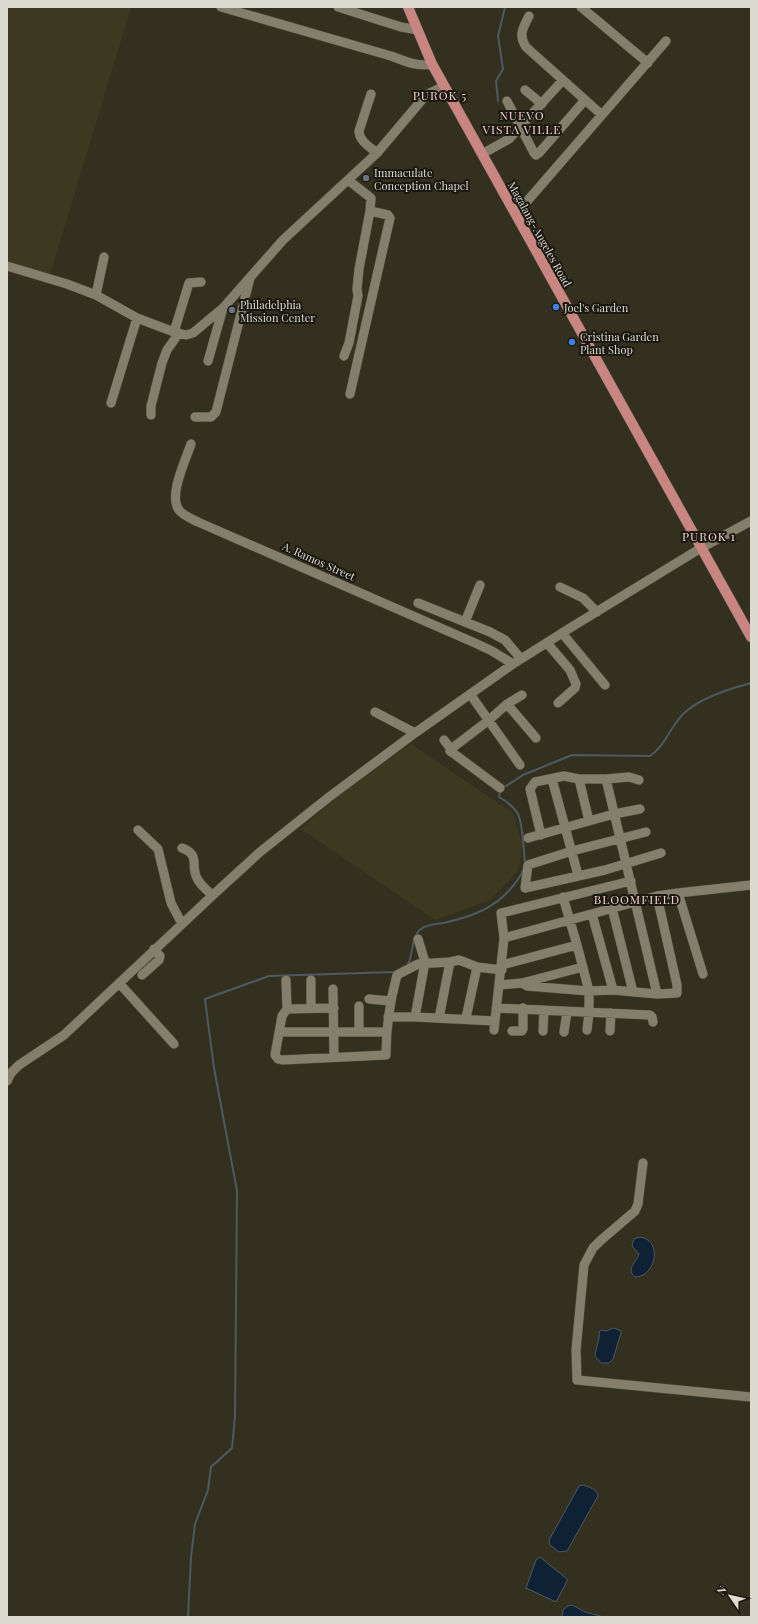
<svg xmlns="http://www.w3.org/2000/svg" width="758" height="1624" viewBox="0 0 758 1624" font-family="'Playfair Display',serif">
<style>
.built{fill:#3d3820}
.water{fill:#0f2134;stroke:#4d5963}
.lines{fill:none;stroke-linecap:round;stroke-linejoin:round}
.stream{stroke:#4d5963;stroke-width:2}
.minor-casing{stroke:#4e4b3c;stroke-width:10}
.major-casing{stroke:#4e4b3c;stroke-width:11}
.minor{stroke:#847f6c;stroke-width:9}
.major{stroke:#c88582;stroke-width:10}
.worship-dot{fill:#6b7280;stroke:#1a1810;stroke-width:1.5}
.shop-dot{fill:#3f7fe0;stroke:#1a1810;stroke-width:1.5}
.labels{text-anchor:middle;dominant-baseline:central;stroke-width:4;stroke-linejoin:round;paint-order:stroke}
.poi-label{font-size:11px;fill:#dddbd0;stroke:#1a1810;text-anchor:start}
.street-label{font-size:11px;fill:#dddbd0;stroke:#1a1810}
.neighbourhood-label{font-size:12px;letter-spacing:1px;fill:#f5d2cf;stroke:#1a1810}
</style>
<rect width="100%" height="100%" fill="#34301f"/>
<path class="built" d="M7,7H131L50,275L7,263Z
M411,744L513,813L523,845L518,871L490,900L435,920L301,829L352,783Z"/>
<path class="water" d="M640,1237C663,1240 656,1277 635,1277C625,1269 637,1262 639,1254L632,1246L634,1239Z
M614,1328L621,1331V1333L613,1359L609,1363H601L595,1356C596,1347 600,1340 599,1332L601,1330L606,1331Z
M583,1485C589,1487 597,1489 598,1496L567,1551L559,1552L550,1545L549,1540L579,1486Z
M540,1557L567,1579V1581L556,1602L526,1588L536,1560Z
M572,1605L585,1612L604,1617H562L563,1610L568,1606Z"/>
<g class="lines">
<path class="stream" d="M498,101L496,81L503,69L498,36L505,7
M503,788L523,775L572,755L650,756C663,747 668,733 678,720C692,700 728,689 751,683
M500,791L499,797C506,801 514,807 518,814C523,825 524,852 525,864
M407,966C414,956 410,937 421,929C427,924 437,924 444,923C473,916 494,909 513,886C517,881 521,876 523,870
M188,1617L191,1557L195,1524L208,1490L211,1467L232,1448L235,1416L237,1191L214,1068L205,999L269,976L395,972"/>
<g class="minor-casing">
<path id="minor" d="M221,7L391,56C405,61 416,67 432,64
M338,7L401,27L418,30
M581,7L648,63
M529,16C523,28 518,35 526,47L602,115
M525,90L542,104
M371,94L359,131C359,141 370,147 377,153
M507,101L534,153L536,155L539,153L585,100
M482,154L509,139L563,80
M348,180L371,198L370,211L388,215L390,218L350,394
M516,214L666,41
M7,266L67,284L96,295L137,318L174,332L186,335L193,333L223,308L283,240L377,153L426,95L444,86
M96,295L104,257
M174,332L189,283L201,282
M344,356L349,343L357,301L358,296L357,289L359,269L370,211
M208,361L223,308
M111,403L137,318
M151,415V406L162,363L167,350L179,333
M195,417H211L216,412L250,278
M191,444C186,459 168,496 179,510C182,515 192,519 198,522L475,643L492,651L513,664
M560,587L583,598L597,612
M418,603L490,632L505,640L521,659
M465,622L480,585
M562,633L605,685
M547,643L570,670L576,684L575,688L558,703
M470,694L520,765
M507,704L536,738
M375,712L415,733
M444,740L451,749
M552,779L578,875
M579,779L589,821
M606,779L657,994
M500,788L453,753L450,751L451,749L489,720L507,704L522,695
M138,830L158,849L171,903L182,924
M646,832L572,851L528,865L525,888L605,870L661,853
M541,835L530,789L535,782L564,776L579,779H606L629,777L639,780
M528,838L614,814L640,809
M182,848C201,855 190,866 197,878C200,885 207,890 212,895
M678,893L703,974
M563,897L577,945L589,991V1013L587,1030
M612,908L633,992
M592,914L613,990
M504,938L657,896L678,893L751,885
M502,965L577,945
M142,975L159,960L160,956L154,949
M286,980L287,1009L282,1016L275,1055L278,1059L282,1060L386,1055C386,1026 389,1004 397,975L418,964L450,962L459,960L477,967L502,970
M119,983L174,1044
M522,983L527,986L589,991L613,990L657,994L677,993V985L657,896
M499,985L522,983L583,967
M333,989L334,1057
M369,999L390,1001
M359,1006V1032
M311,1008V980
M496,1008L650,1015L652,1017L653,1022
M287,1009L334,1008
M388,1017H415L495,1021
M415,1017L425,962L418,939
M439,1018L450,962
M466,1018L477,967
M494,1030L504,938L501,913L631,881
M512,1031H522L523,1029V1008
M543,1031L544,1010
M610,1031L611,1013
M280,1032H386
M564,1032L567,1012
M7,1081L11,1073L19,1065L64,1035L213,895L260,852L329,797L415,733L513,664L570,628L701,548L751,521
M643,1163L638,1204L635,1211L600,1241L593,1248L584,1265L576,1350L577,1380L751,1397"/>
</g>
<g class="major-casing">
<path id="major" d="M408,7L432,64L751,637"/>
</g>
<use href="#minor" class="minor"/>
<use href="#major" class="major"/>
</g>
<g class="worship-dot">
<circle cx="366" cy="178" r="4"/>
<circle cx="232" cy="310" r="4"/>
</g>
<g class="shop-dot">
<circle cx="556" cy="307" r="4"/>
<circle cx="572" cy="342" r="4"/>
</g>
<g class="labels">
<g class="poi-label">
<text x="374" y="172">Immaculate<tspan x="374" dy="13">Conception Chapel</tspan></text>
<text x="240" y="304">Philadelphia<tspan x="240" dy="13">Mission Center</tspan></text>
<text x="564" y="307">Joel's Garden</text>
<text x="580" y="336">Cristina Garden<tspan x="580" dy="13">Plant Shop</tspan></text>
</g>
<g class="street-label">
<text transform="translate(540 234) rotate(61)">Magalang-Angeles Road</text>
<text transform="translate(319 561) rotate(24)">A. Ramos Street</text>
</g>
<g class="neighbourhood-label">
<text x="440" y="95">PUROK 5</text>
<text x="522" y="115">NUEVO<tspan x="522" dy="14">VISTA VILLE</tspan></text>
<text x="709" y="536">PUROK 1</text>
<text x="637" y="899">BLOOMFIELD</text>
</g>
</g>
<rect width="758" height="1624" fill="none" stroke="#dddbd0" stroke-width="16"/>
<g transform="translate(730 1596) rotate(304)" stroke="#1a1810" stroke-width="3" paint-order="stroke">
<path d="M0-3L7 15L0 10L-7 15Z" fill="#dddbd0"/>
<text y="-6" font-size="11" font-weight="bold" text-anchor="middle" fill="#dddbd0">N</text>
</g>
</svg>
